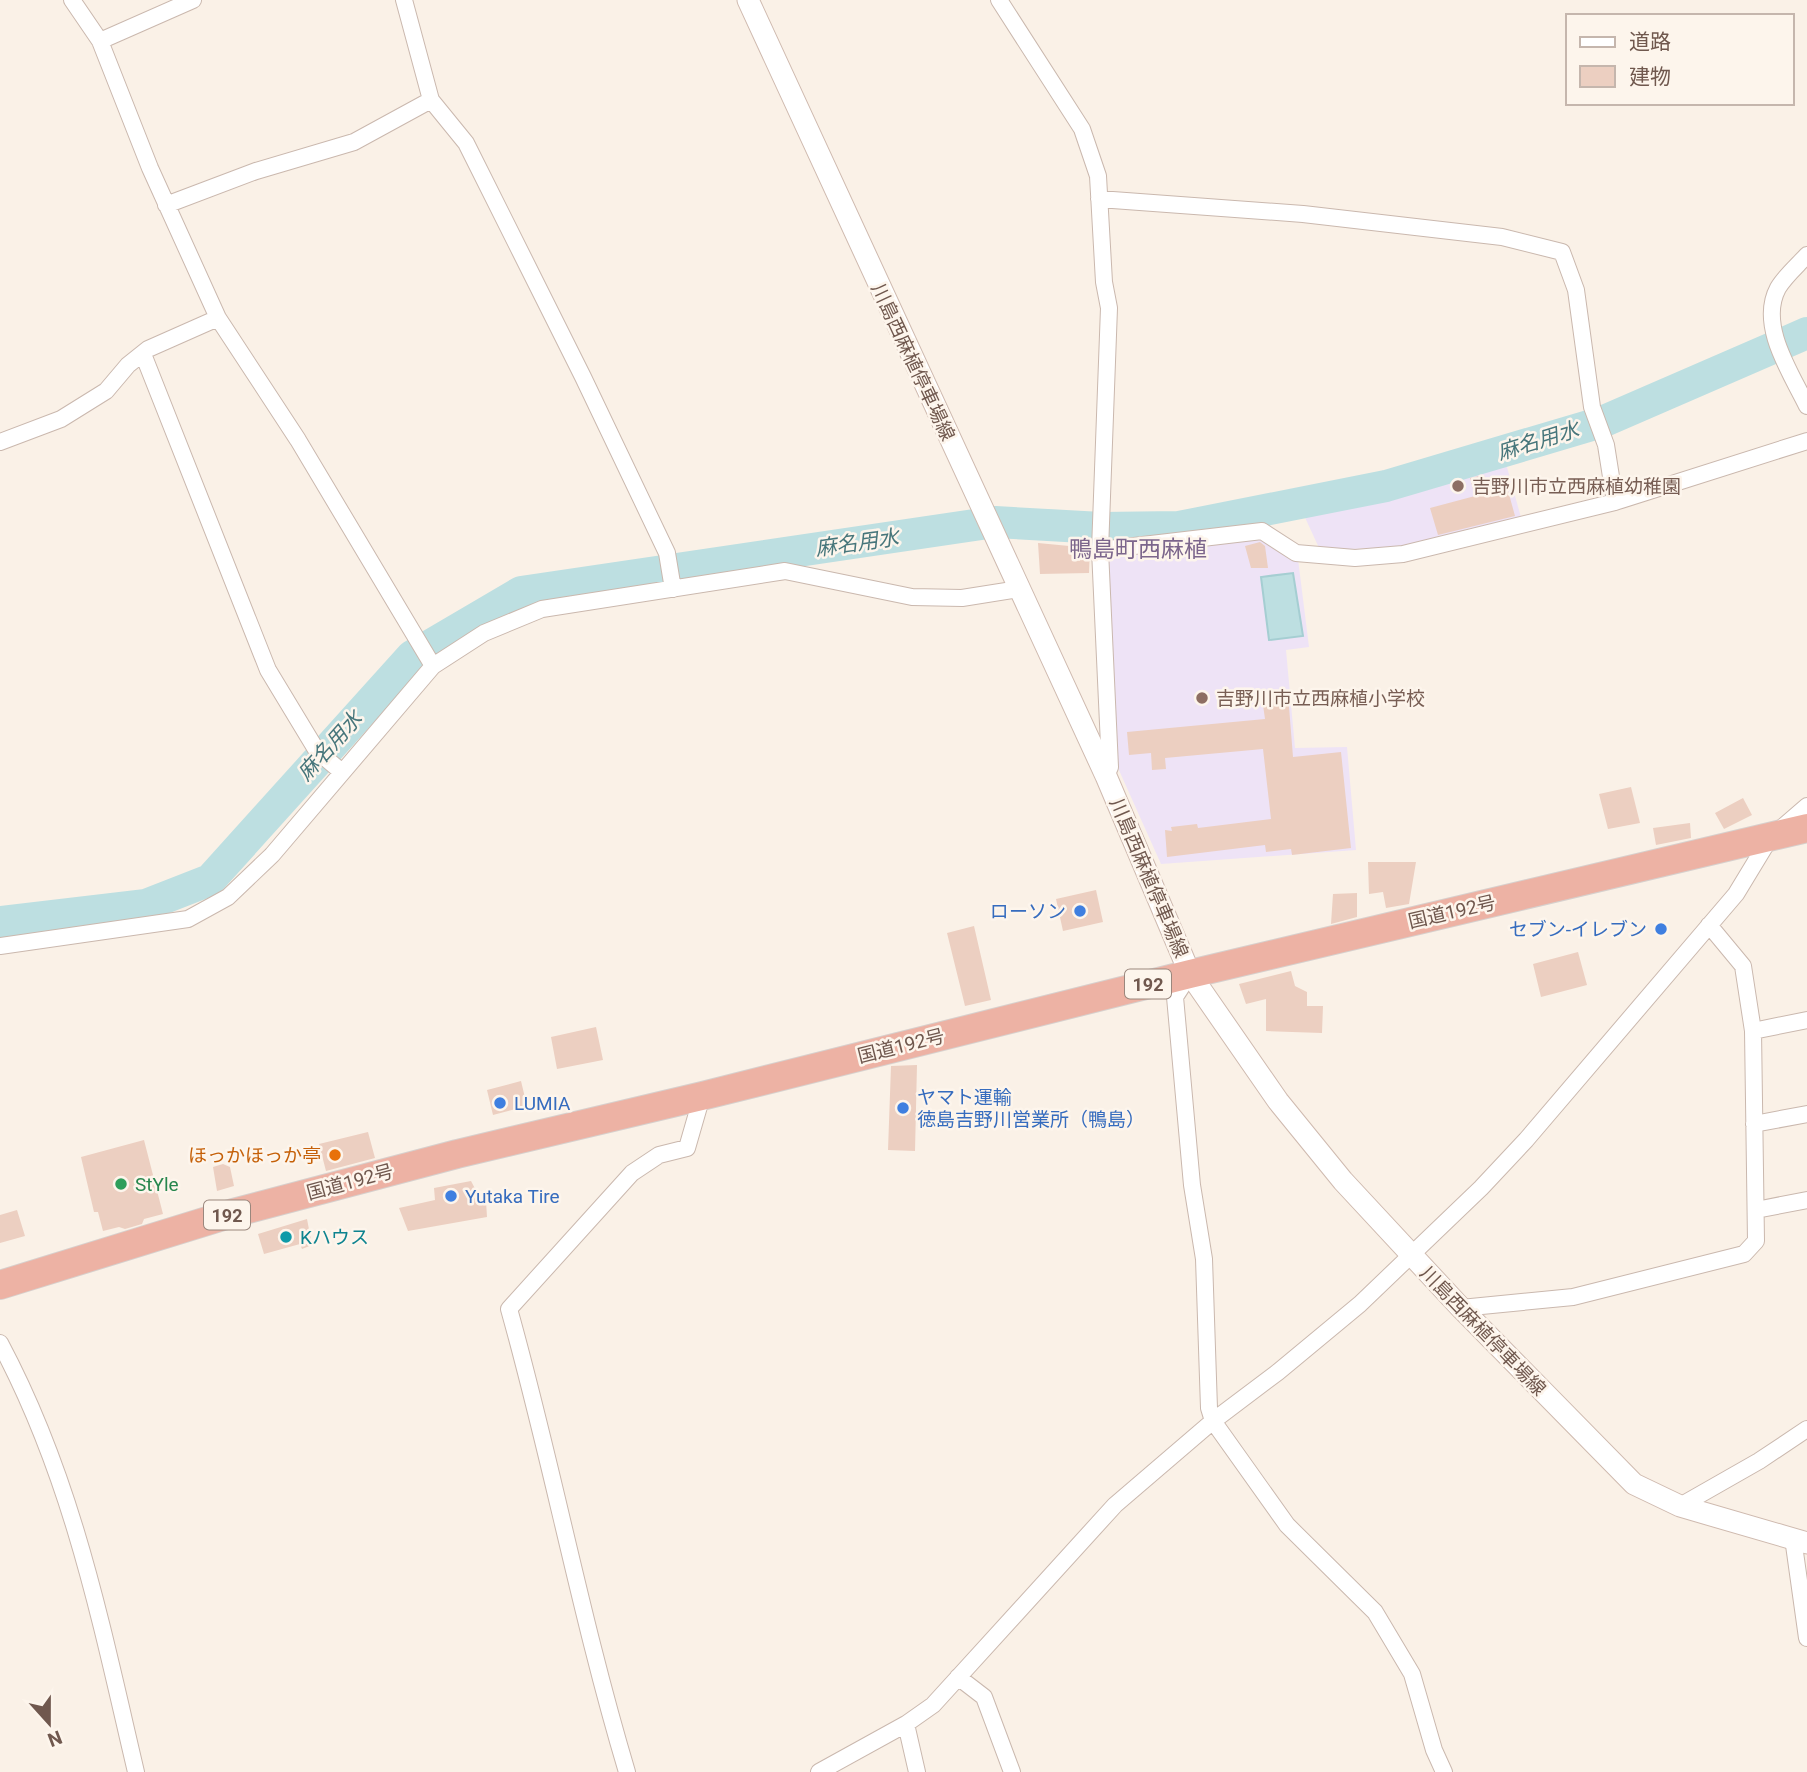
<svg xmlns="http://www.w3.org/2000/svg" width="1807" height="1772" viewBox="0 0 1807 1772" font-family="Roboto,'Noto Sans JP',sans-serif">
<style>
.education{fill:#eee3f6}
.water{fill:#bddfe1;stroke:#a5ced2;stroke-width:2}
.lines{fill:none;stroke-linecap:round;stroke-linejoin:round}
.river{stroke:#bddfe1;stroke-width:32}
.building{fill:#eccfc1}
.street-casing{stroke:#cab8ae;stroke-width:18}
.secondary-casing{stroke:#cfbaaf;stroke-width:23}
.highway-casing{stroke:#d7d0cd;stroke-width:30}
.street{stroke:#fff;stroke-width:16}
.secondary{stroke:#fff;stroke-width:21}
.highway{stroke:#edb2a4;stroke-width:28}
.education-dot{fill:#8d6e63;stroke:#fdf5ec;stroke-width:2.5}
.shop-dot{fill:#3f7fe0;stroke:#fdf5ec;stroke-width:2.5}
.food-dot{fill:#e8710a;stroke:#fdf5ec;stroke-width:2.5}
.leisure-dot{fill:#2e9e5b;stroke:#fdf5ec;stroke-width:2.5}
.culture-dot{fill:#0f9aa8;stroke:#fdf5ec;stroke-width:2.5}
.labels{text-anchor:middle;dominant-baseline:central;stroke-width:5;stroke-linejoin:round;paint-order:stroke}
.shield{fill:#fdf5ec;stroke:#9a877d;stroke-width:2}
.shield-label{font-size:18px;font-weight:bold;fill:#70584e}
.street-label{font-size:19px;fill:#70584e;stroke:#fdf5ec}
.education-label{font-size:19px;fill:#785e54;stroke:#fdf5ec;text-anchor:start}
.shop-label{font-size:19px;fill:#366cbe;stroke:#fdf5ec;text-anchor:start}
.food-label{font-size:19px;fill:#c56008;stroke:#fdf5ec;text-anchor:end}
.leisure-label{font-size:19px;fill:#27864d;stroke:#fdf5ec;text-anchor:start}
.culture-label{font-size:19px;fill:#0d838f;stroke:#fdf5ec;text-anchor:start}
.water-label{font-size:21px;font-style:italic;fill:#47767b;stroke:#fdf5ec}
.quarter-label{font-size:23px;fill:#7c668c;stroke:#fdf5ec}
</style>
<rect width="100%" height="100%" fill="#faf1e7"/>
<path class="education" d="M1505,460L1522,521L1410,547L1320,550L1302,511Z
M1267,538L1298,559L1309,647L1286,650L1295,748L1347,747L1356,850L1161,864L1118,768L1106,557Z"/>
<path class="water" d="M1293,573L1303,636L1269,640L1261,577Z"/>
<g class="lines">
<path class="river" d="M0,922L146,905L210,880L412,656L521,592L995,522L1101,528L1179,527L1386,486L1602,422L1807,333"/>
</g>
<path class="building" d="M1484,475L1486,483L1504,476L1515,516L1438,535L1430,508L1475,496L1470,478Z
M1260,542L1265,546L1268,568H1251L1245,546Z
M1038,543L1090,548L1089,573L1040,574Z
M1288,694L1293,757L1341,752L1351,848L1292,855L1291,849L1266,852L1265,845L1167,857L1165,830L1172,831L1171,827L1197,824L1198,828L1271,819L1263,749L1165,758L1166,769L1152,770L1151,753L1129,755L1127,732L1265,719L1262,698Z
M1631,787L1640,823L1608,829L1599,794Z
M1743,798L1752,815L1724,829L1715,813Z
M1690,823L1691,838L1656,845L1653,828Z
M1368,862H1416L1409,904L1386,908L1383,892L1369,894Z
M1096,890L1103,922L1063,931L1056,899Z
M1357,893V917L1331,924L1333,894Z
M974,926L991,1000L965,1006L947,933Z
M1578,952L1587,985L1541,997L1533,964Z
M1291,971L1295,986L1307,992V1006H1323L1322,1033L1266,1031V999L1246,1004L1239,984Z
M596,1027L603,1060L557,1069L551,1037Z
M917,1065L915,1151L888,1150L891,1066Z
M521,1081L527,1106L493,1115L487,1090Z
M368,1132L375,1158L326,1171L319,1144Z
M144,1140L163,1214L144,1219L142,1224L125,1229L119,1227L103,1231L98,1212H94L81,1157Z
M223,1164L230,1167L234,1186L217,1191L213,1167Z
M471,1181L482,1202L486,1201L487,1217L408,1231L399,1208L435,1200L434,1188Z
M17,1210L25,1236L0,1243V1215Z
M307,1219L312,1245L302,1249L300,1244L264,1254L258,1234Z"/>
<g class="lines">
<g class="street-casing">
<path id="street" d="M72,0L100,41L150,168L218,318L298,440L433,666
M404,0L431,100L466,143L583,377L667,553L673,589
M999,0L1082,129L1098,176L1104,282L1109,308L1100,550L1110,767L1106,776
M100,41L193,0
M1099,199L1303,214L1502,237L1562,252L1576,290L1592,407L1606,445L1615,502
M166,205L256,171L354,142L431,100
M1807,255C1798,265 1785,276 1778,288C1758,325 1791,373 1807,406
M143,354L268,670L317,751L342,772
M0,442L61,419L106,391L128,365L148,349L218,318
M1100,550L1262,531L1296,553L1355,558L1403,554L1615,502L1807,441
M0,946L188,919L228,897L272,855L433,666L484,633L542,609L785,571L912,597L962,598L1019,589
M1190,974L1175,997L1192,1185L1204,1259L1209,1408L1213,1421L1287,1525L1375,1612L1412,1674L1434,1750L1444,1772
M1753,1031L1807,1020
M1754,1124L1807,1114
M1756,1210L1807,1200
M1461,1308L1573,1297L1744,1254L1756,1241L1753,1031L1743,966L1709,925
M0,1343C73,1480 101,1623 136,1772
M1680,1506L1759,1461L1807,1429
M1793,1538L1807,1638
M958,1677L984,1697L1012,1772
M906,1724L917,1772
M627,1772C581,1619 552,1462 509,1309L632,1173L659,1155L687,1148L702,1096
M819,1772L906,1724L933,1705L1115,1505L1213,1421L1278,1372L1360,1304L1481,1188L1526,1140L1736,894L1770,838L1807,806"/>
</g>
<g class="secondary-casing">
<path id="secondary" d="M748,0L1106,776L1190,974L1278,1101L1343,1181L1461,1308L1634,1484L1680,1506L1807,1543"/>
</g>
<g class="highway-casing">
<path id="highway" d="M0,1285L233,1213L457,1154L702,1096L1190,974L1807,828"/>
</g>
<use href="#street" class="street"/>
<use href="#secondary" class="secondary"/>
<use href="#highway" class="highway"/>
</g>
<g class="education-dot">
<circle cx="1458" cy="486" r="7"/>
<circle cx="1202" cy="698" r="7"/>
</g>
<g class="shop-dot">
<circle cx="1080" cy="911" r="7"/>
<circle cx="1661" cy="929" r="7"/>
<circle cx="500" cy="1103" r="7"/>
<circle cx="903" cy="1108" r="7"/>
<circle cx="451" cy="1196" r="7"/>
</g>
<circle class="food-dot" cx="335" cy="1155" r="7"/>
<circle class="leisure-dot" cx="121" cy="1184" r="7"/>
<circle class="culture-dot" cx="286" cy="1237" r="7"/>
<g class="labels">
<g class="shield">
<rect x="1125" y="969.5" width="46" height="29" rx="5"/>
<rect x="204" y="1200.5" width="46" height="29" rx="5"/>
</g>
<g class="shield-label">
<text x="1148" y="984">192</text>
<text x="227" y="1215">192</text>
</g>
<g class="street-label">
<text transform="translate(913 362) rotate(65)">川島西麻植停車場線</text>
<text transform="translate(1149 878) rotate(67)">川島西麻植停車場線</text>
<text transform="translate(1452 912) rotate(-13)">国道192号</text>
<text transform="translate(901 1046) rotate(-14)">国道192号</text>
<text transform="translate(350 1182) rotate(-15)">国道192号</text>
<text transform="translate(1483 1331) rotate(46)">川島西麻植停車場線</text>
</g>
<g class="education-label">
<text x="1472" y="486">吉野川市立西麻植幼稚園</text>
<text x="1216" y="698">吉野川市立西麻植小学校</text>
</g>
<g class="shop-label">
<text x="1066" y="911" text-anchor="end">ローソン</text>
<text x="1647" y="929" text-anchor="end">セブン-イレブン</text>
<text x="917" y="1097">ヤマト運輸<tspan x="917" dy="22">徳島吉野川営業所（鴨島）</tspan></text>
<text x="514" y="1103">LUMIA</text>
<text x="465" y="1196">Yutaka Tire</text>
</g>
<g class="food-label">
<text x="321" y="1155">ほっかほっか亭</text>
</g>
<g class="leisure-label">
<text x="135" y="1184">StYle</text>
</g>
<g class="culture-label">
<text x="300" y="1237">Kハウス</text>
</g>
<g class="water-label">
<text transform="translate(1538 441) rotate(-17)">麻名用水</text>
<text transform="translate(857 543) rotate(-8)">麻名用水</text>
<text transform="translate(330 746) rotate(-48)">麻名用水</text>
</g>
<g class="quarter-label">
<text x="1138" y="549">鴨島町西麻植</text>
</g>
</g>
<rect x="1566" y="14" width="228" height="91" fill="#fdf5ec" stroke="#c5b6ad" stroke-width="2"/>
<rect x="1580" y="37" width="35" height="10" fill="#ffffff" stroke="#c5b6ad" stroke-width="2"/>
<text x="1629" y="49" font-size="21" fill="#70584e">道路</text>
<rect x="1580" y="66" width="35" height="21" fill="#eccfc1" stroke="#c5b6ad" stroke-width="2"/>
<text x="1629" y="84" font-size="21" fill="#70584e">建物</text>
<g transform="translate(49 1723) rotate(159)" stroke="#fdf5ec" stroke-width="5" paint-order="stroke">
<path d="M0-5L12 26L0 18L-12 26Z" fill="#70584e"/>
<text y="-10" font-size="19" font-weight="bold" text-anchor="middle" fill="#70584e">N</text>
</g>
</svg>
